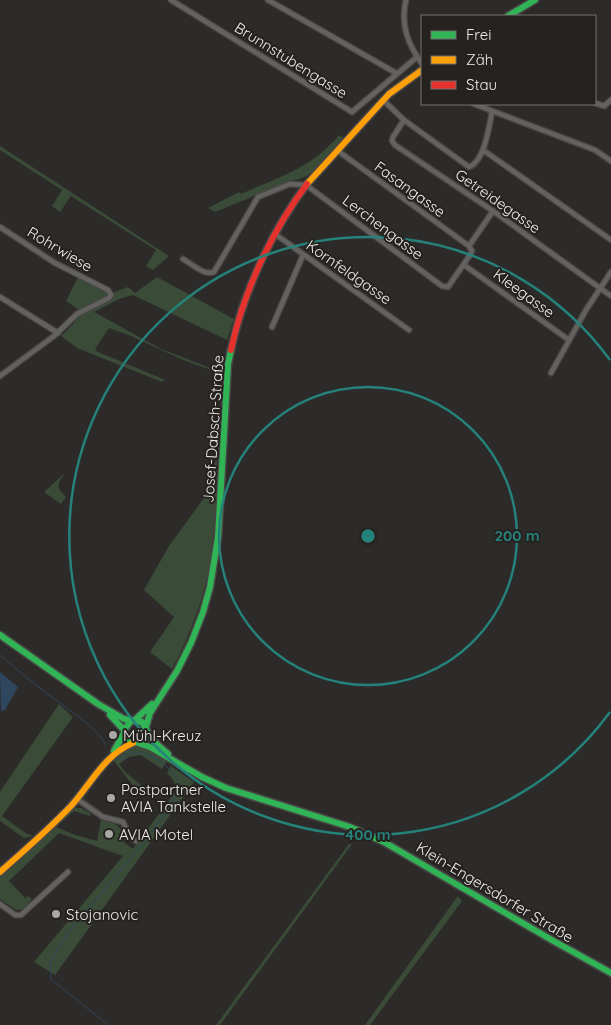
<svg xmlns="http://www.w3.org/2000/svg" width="611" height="1025" viewBox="0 0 611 1025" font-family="Quicksand,sans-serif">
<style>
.green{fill:#3a4c37}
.water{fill:#2e475e}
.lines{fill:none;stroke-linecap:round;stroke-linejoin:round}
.stream{stroke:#2e475e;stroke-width:1}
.street-casing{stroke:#494746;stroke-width:7}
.fast-casing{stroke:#494746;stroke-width:9}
.slow-casing{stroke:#494746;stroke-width:9}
.jam-casing{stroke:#494746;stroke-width:9}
.street{stroke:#646260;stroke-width:4.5}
.fast{stroke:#30b455;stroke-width:6}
.slow{stroke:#ff9f0a;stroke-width:6}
.jam{stroke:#e5322d;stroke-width:6}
.ring{fill:none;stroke:#25827a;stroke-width:2.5}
.poi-dot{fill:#aaa8a6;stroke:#25221f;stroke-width:2}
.labels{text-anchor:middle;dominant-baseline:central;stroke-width:4;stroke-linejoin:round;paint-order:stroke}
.street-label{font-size:15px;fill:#edece9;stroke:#25221f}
.poi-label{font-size:15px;fill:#edece9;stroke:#25221f;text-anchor:start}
.centre{fill:#25827a;stroke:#25221f;stroke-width:2.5}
.ring-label{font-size:15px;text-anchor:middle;font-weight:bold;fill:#25827a;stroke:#25221f;stroke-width:4;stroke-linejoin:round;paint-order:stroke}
</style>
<rect width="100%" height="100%" fill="#2d2b29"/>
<path class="green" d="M339,135L346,139C331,154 313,179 291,181L215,212L208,208L239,192L241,194C279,177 312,168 339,135Z
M0,146L169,256L153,270L146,266L156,250L71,196L60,212L52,206L62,190L0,150Z
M78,277L106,292L112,293L128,287L135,293L157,277L234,319L227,340L133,295L119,299L94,312L161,349L221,372L220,373L183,360L131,336L109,328L95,349L96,351L165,380L162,382L77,348L61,336L74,323L76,319L73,315L79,310L66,301Z
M217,457C216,488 216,519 212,549C207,591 192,632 172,669L150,652L174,617L144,590L169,546L204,498Z
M65,473C57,486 55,486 66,497L61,504L44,492Z
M59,704L73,717L2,816L27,834L33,836L24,838L0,821V792Z
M137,745L144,747L165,758L167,761L162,769L141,755L129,757L119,764L125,772L146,789L141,796L114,761C120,751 125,747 137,745Z
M171,766L194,782L55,975L34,962L123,856L59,833L9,881L25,898L28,896L32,899L24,909L16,910L0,899V875L74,808H81L91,814L90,816L74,811L56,827L75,835L97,841L101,820C113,823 121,824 124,837L122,841L133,849L176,791C175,783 173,778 167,773Z
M349,844H352L220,1025H216Z
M458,896L462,901L370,1025H365Z"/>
<path class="water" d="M0,672L18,687L5,710L1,711Z"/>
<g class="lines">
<path class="stream" d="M0,655C16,669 32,682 49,695C63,706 98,728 105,744
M108,1025L51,979L50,963L67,934L148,838L181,789C177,769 141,740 122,759H117"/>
<g class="street-casing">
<path id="street" d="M171,0L352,112L417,57
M268,0L396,73
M406,0C400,25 408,44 422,64
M383,100L404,120L469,167C485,161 489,126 492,112
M595,103L604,106L611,100
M474,104L595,150L611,161
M404,120L393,137L392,141L395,145L493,211L611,296
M483,150L611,240
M338,151L469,246
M0,227L55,263L108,290L111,295L109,298L77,314L54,336L0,376
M275,234L409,330
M183,259C192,264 204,276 214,272L258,197L290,184L306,185L442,286L448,287L470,255L472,251L469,246L493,211
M464,265L569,340
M0,297L58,333
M272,327L303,255
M551,373L586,310L611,272
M77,799L103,817L123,822L129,836L136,841
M0,904L15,915H21L68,872"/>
</g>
<g class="fast-casing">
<path id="fast" d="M508,16L535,0
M0,635L98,704L124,719L142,722L152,740L168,754
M110,715L124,730
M135,720L152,704
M131,721L124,730V735L129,740L150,747L202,777L226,788L350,827L384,842L550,939L611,973
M146,727L150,713L177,671L191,643L203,612L210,587L218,537L228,364L231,350
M114,751L124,733"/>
</g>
<g class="slow-casing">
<path id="slow" d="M307,184L389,94L422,70
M0,872C24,851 49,829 71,806C91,784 104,755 133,743"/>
</g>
<g class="jam-casing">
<path id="jam" d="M231,350C243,293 271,232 307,184"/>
</g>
<use href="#street" class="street"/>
<use href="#fast" class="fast"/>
<use href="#slow" class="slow"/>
<use href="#jam" class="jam"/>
</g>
<g class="ring">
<circle cx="368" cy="536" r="149"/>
<path d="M610 712A299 299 0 1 1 610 360"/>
</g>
<g class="poi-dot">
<circle cx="113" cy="735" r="5"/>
<circle cx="111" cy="798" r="5"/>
<circle cx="109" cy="834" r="5"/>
<circle cx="56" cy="914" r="5"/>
</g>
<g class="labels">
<g class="street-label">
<text transform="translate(291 60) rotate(32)">Brunnstubengasse</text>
<text transform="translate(410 189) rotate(36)">Fasangasse</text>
<text transform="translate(498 201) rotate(35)">Getreidegasse</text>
<text transform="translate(383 227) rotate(37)">Lerchengasse</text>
<text transform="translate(60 249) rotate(31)">Rohrwiese</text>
<text transform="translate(349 272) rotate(35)">Kornfeldgasse</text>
<text transform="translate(524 293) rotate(36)">Kleegasse</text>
<text transform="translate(213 429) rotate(-86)">Josef-Dabsch-Straße</text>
<text transform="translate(495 892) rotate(31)">Klein-Engersdorfer Straße</text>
</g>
<g class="poi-label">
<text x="123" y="735">Mühl-Kreuz</text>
<text x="121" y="789">Postpartner<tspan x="121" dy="17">AVIA Tankstelle</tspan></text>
<text x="119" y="834">AVIA Motel</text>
<text x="66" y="914">Stojanovic</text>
</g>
</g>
<circle cx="368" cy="536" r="8" class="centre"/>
<g class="ring-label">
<text x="517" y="541">200 m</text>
<text x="368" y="840">400 m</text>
</g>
<rect x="421" y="15" width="175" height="90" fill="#25221f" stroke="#757370"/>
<rect x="431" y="31" width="25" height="8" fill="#30b455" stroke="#757370"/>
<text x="466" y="40" font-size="15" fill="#edece9">Frei</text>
<rect x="431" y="56" width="25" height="8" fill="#ff9f0a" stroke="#757370"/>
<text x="466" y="65" font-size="15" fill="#edece9">Zäh</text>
<rect x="431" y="81" width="25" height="8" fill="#e5322d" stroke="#757370"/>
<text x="466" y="90" font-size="15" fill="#edece9">Stau</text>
</svg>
